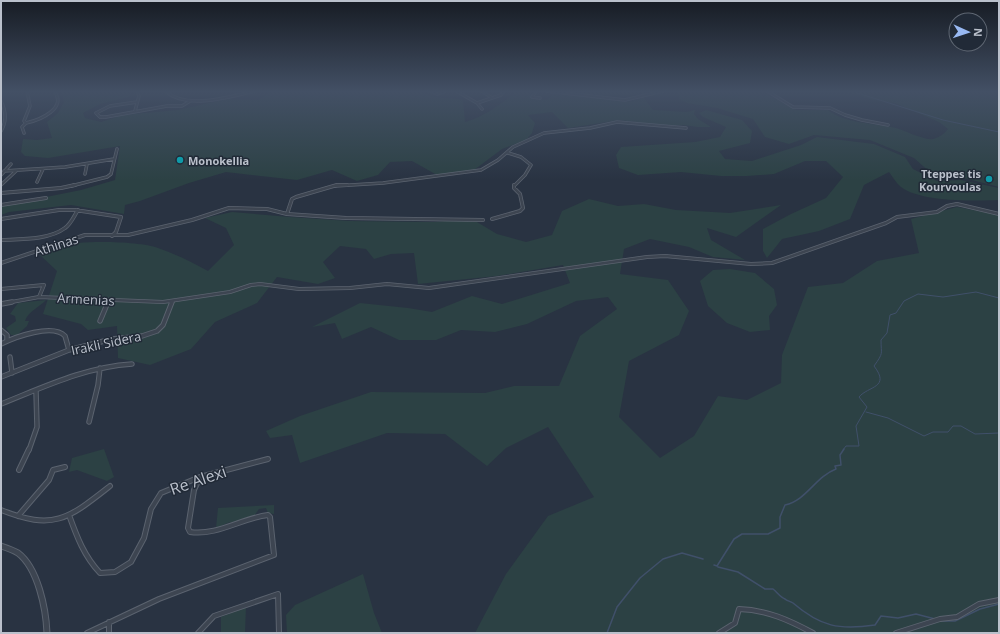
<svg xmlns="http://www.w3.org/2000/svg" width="1000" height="634" viewBox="0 0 1000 634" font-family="'Open Sans',sans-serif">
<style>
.green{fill:#2c4144}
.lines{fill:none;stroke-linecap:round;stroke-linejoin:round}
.stream-far1{stroke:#40506a;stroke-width:1}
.stream{stroke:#40506a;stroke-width:1.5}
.minor-far3-casing{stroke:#5b636f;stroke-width:3.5}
.minor-far2-casing{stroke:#5b636f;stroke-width:4}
.minor-far1-casing{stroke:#5b636f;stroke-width:5.5}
.minor-casing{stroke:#5b636f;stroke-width:6}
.tertiary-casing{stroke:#5b636f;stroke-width:7}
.minor-far3{stroke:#3d4551;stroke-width:2}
.minor-far2{stroke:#3d4551;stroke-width:2.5}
.minor-far1{stroke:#3d4551;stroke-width:3.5}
.minor{stroke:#3d4551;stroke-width:4}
.tertiary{stroke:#3d4551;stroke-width:5}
.culture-dot{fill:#0f9aa8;stroke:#212a37;stroke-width:1.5}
.labels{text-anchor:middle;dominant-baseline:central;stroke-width:3;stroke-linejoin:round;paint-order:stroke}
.far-poi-label{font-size:11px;font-weight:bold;fill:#bac0cb;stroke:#212a37;text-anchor:start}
.street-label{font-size:13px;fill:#bac0cb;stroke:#212a37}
.near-street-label{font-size:16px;fill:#bac0cb;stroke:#212a37}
</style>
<rect width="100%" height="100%" fill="#293342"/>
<path class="green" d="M62,91H125L132,96L100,104L83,113L85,118L101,122L123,115L178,110L227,99L259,100L264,96L273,91H419C431,99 449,97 463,100L465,122C484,117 499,105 515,93L512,91H531L532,98L547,100L554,93L627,102L644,98L653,110L687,112L695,110L694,114L698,119L711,127H698L683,125L667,126L619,120L568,128L552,112L528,115L535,123L532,133L526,140L502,149L474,170L437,175L412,161L390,162L378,175L357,181L332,170L297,180L226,172L189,183L140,201L125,205L124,214L71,205L9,212L1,215V206L81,190L115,180L120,146L48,158L25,156L21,152L23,139L37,140L52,138L47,122L58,113L64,102Z
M568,91H648C620,99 597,95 568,91Z
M678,91H760L796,110H828C845,124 875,123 896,128C906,131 917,137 928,139C937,140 943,135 948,129L939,122L895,103L873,100L844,91H999V187L964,178L932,174L914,158L870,140L814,135L789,144L765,137L753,119L717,108L687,103L679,99Z
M706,110L742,120L752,131L750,143L719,151L725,159L752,161L801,145L817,137L874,144L905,157L913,169L937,181L961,180L999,188V200C974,201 920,202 901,187C896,183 893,177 889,172L864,185L850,219L819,231L782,239L767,258L763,251V229L791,214L826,198L843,177L826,161H805L774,174L747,176H721L681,172L638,175L619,168L616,155L621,147L695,142L720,137L726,127L703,117L699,113Z
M589,199L618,206L644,204L676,210L730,213L781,205L736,237L707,228L711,240L745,260L713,257L689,247L650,239L624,249L620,274L668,280L689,311L679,335L629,361L619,417L660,458L694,436L718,396L747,400L781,383L782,355L808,287L843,283L877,261L919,253L911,219L957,207L999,215V633H475L506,574L548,516L594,497L548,427L506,448L487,466L445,434L387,433L300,463L292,435L270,438L266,431L300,416L371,392L485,393L514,386H559L580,336L617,309L608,297L576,301L527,324L495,332L461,330L436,340H399L371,327L342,339L335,323L312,327L360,303L408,308L432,312L472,296L502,304L570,283L563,265L497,276L418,284L414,253L391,254L374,259L366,249L340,246L323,262L335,278L318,284L277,277L257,303L215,322L191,349L150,365L118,358L117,326L88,330L81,324L43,314L57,271L40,255C46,252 53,248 60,246C79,240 139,241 158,248C175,254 192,262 208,271L234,245L226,228L205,218L232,212L290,217L350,221L433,222L472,219L497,234L526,242L552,235L562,211Z
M730,269L755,273L774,289L777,305L769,316L770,330L750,332L727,323L708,306L700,281L713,270Z
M46,300C39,308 29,310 25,321H29L27,326L17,335H11L6,328L16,321L15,316L10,314L18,303Z
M104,449L114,477L107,481L77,470L69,472L72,458Z
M274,505V514L268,513L266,508L259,509L254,516L233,523L230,522L216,528L218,508Z
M363,574L374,613L382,633H287L286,615L295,605Z
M246,607L245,633H221V617Z"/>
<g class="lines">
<path class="stream-far1" d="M851,91L943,120L999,132
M866,412L888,418L924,436L933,432H948L953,426H961L975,434L999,433
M843,450L846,446H859L856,426L867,407L859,397C868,386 891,388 874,366C884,352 881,355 881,340L887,333L890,315L896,313L904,301L918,294L943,297L976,292L999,298"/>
<path class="stream" d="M714,565L717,566L734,539L742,534H768L780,528V517L785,505C807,500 815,477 836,469L835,466L841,465L840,455L844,449
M718,567L738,572L765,589H773C777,592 780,597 785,599C787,601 790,601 793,603C821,627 839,630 875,625L881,616L898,618L916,614L935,619
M940,621H955L980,609L999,604
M607,633L617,607L640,578L663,559L682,553L703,559"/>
<g class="minor-far3-casing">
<path id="minor-far3" d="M165,91C186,110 229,97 254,91
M430,91L437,94L445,91
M456,91L477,103L501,95L504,91
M482,91L492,98
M536,91L532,97L540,98
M547,91L625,100L663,91
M767,91L793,107L830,108L845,115L862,120L888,125
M1,101C6,111 7,121 1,131
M137,102L110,106L96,113L100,117H106L167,106H182L190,101
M477,103L482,109
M135,111L139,96L137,91
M26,123C40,120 68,108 54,91
M26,123L24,121L30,106L27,91
M24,133L22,127L26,123
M508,153L521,157L531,165L525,175L514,186
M4,171L65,167L114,159
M85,174L87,164
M1,175L11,164
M37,182L43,169
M1,185L16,171
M71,186L107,177L111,174L117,149
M335,186L383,183L481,170L498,160L513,147L544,133L590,128L617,122L686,128"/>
</g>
<g class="minor-far2-casing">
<path id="minor-far2" d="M1,193L61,188L75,185
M1,205L46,198
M287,214L292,199L296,197L337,185H347
M1,219L59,210H75L121,217L116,232L112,236
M492,219L520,211L523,208L520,194L514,188V185
M1,240C21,239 49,240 65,228C71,224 74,216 78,210
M1,263L85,235H128L192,220L229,208L267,209L287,214L346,218L483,220
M1,289L44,285L39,297
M6,303L39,297L163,302L230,292L251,285L260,284L299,289L350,288L387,284L429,288L647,257L665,256L751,264L772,263L886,223L897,217L937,212L947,206L957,204L999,214
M108,303L109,300
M171,303L172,301"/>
</g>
<g class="minor-far1-casing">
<path id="minor-far1" d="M1,304L12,302
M100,321L108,302
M1,330L7,335V341
M1,344C15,337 53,323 65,336L69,350
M10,357L12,373
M1,377L69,350L112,339L142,336L157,331L163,325L172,302
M1,404C44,387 85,367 132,364
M89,422L98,385L100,368
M29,450L37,427L36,391"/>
</g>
<g class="minor-casing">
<path id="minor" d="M19,470L29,449
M1,510C54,531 68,519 110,486
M69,515C77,537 84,556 100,573L115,572L131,562L144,538L151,509L161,493L200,477L268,459
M18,516L49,480L53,470L65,467
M109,622V633
M87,633L159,599L274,555L270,517L268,515C242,518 217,536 190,532L188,528L194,490L200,477
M198,633L214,616L278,594L279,633
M719,633L735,623L739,609C767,610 789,620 813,633
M896,633L940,619L957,617L979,604L999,600"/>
</g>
<g class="tertiary-casing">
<path id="tertiary" d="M1,546C7,548 13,550 18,553C38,568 46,609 47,633"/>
</g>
<use href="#minor-far3" class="minor-far3"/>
<use href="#minor-far2" class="minor-far2"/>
<use href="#minor-far1" class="minor-far1"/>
<use href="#minor" class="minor"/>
<use href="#tertiary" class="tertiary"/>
</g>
<linearGradient id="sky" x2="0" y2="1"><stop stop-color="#171c24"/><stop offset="0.51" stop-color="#435065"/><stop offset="1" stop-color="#435065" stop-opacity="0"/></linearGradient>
<rect width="1000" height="180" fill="url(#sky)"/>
<g class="culture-dot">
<circle cx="180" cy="160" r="4"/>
<circle cx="989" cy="179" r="4"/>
</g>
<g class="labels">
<g class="far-poi-label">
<text x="188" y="160">Monokellia</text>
<text x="981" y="173" text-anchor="end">Tteppes tis<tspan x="981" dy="13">Kourvoulas</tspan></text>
</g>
<g class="street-label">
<text transform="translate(56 245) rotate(-18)">Athinas</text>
<text transform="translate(86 299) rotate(3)">Armenias</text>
<text transform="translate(106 343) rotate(-12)">Irakli Sidera</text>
</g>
<g class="near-street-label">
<text transform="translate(198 480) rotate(-19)">Re Alexi</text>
</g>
</g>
<rect width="1000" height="634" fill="none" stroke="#bac0cb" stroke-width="4"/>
<g transform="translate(968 32) rotate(93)"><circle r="19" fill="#212a37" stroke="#5e6672"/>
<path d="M0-3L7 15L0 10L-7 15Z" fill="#98b9f3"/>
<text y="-6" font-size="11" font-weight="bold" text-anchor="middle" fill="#bac0cb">N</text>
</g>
</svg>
